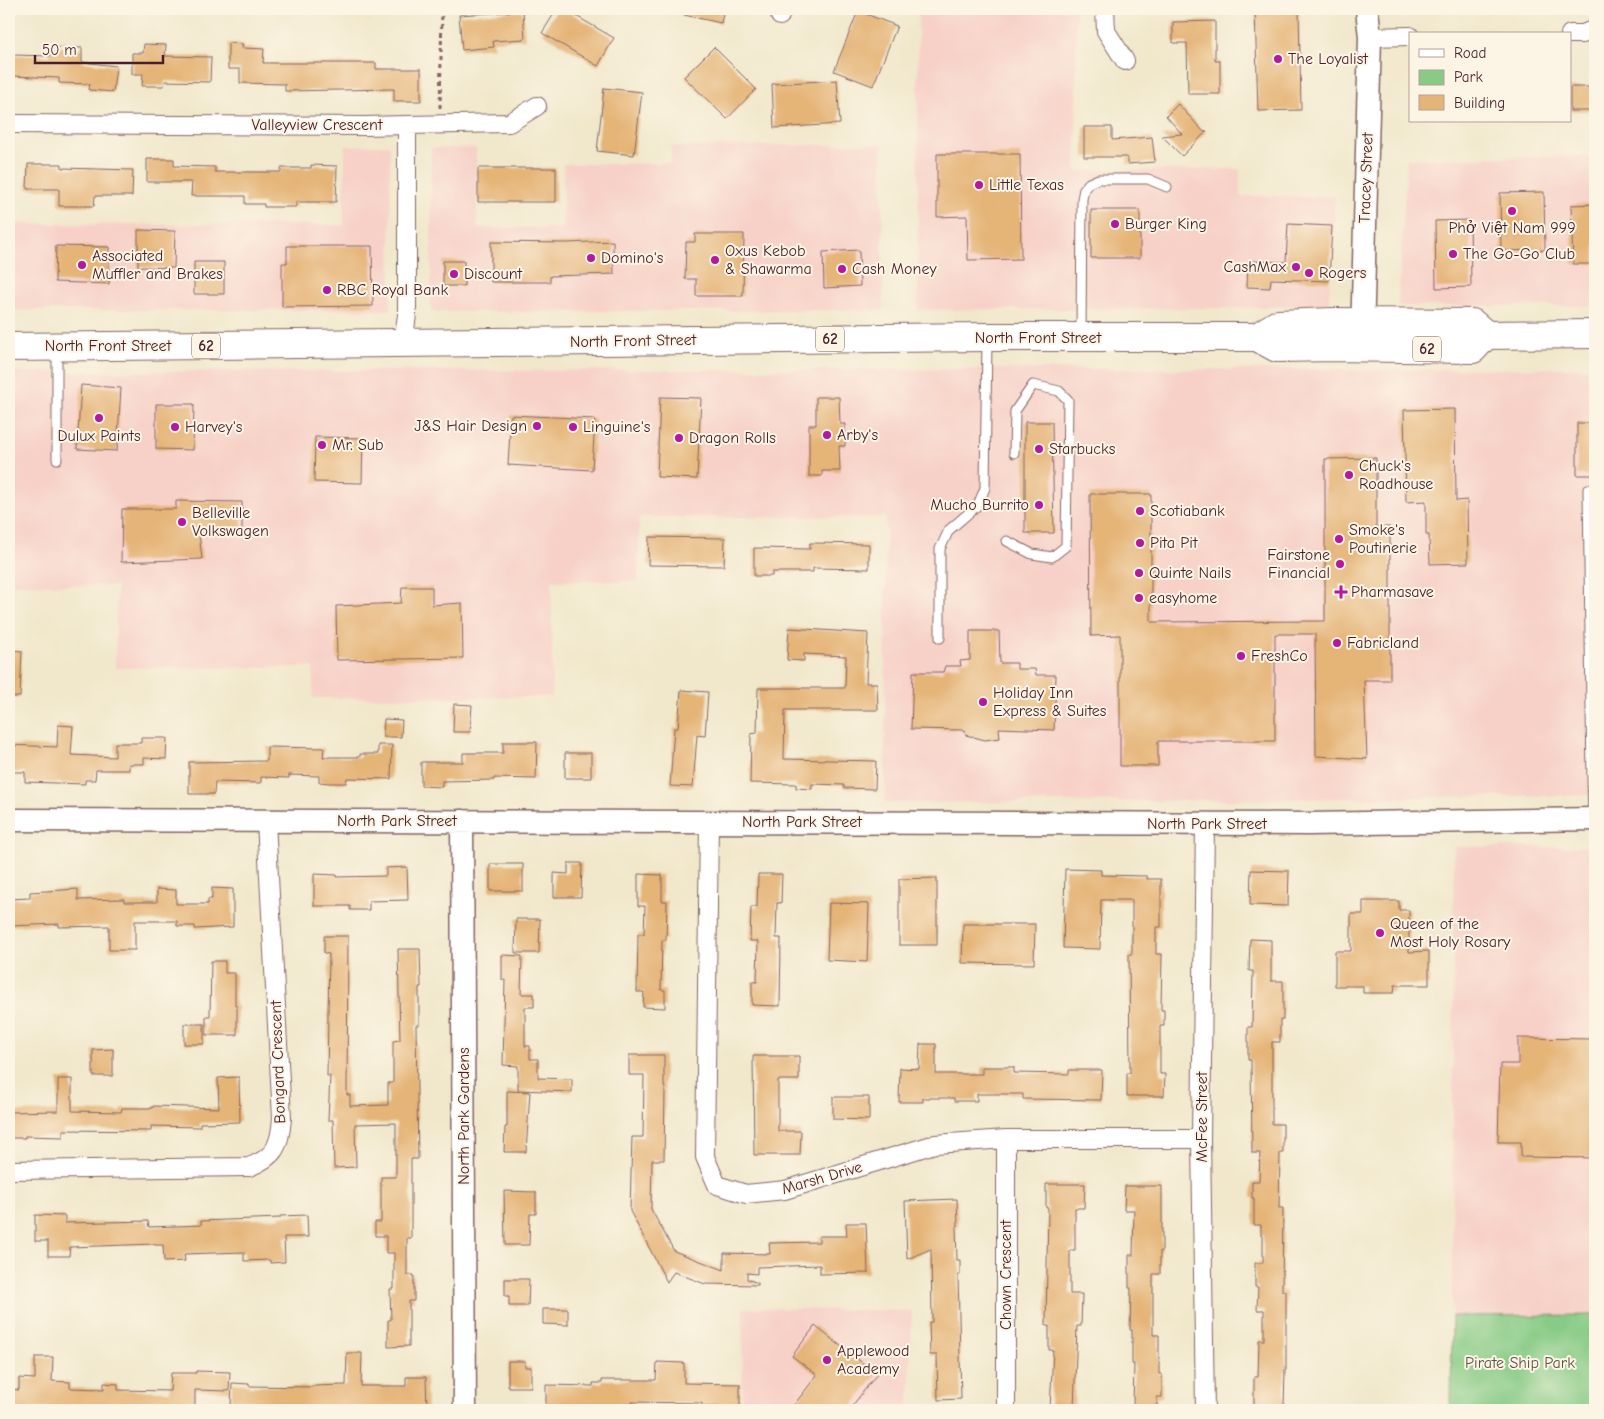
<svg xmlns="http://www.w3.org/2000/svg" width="1604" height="1419" viewBox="0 0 1604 1419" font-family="'Comic Neue',sans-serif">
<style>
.built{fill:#f7d1c8}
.green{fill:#87cb85;stroke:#687558}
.building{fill:#e5b477}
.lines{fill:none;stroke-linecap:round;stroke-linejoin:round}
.service-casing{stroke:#846563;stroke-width:11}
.minor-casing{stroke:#846563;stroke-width:20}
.tertiary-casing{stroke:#846563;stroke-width:25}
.primary-casing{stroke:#846563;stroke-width:30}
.path{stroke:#846563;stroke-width:3;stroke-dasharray:4 4;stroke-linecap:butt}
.service{stroke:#fff;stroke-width:9}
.minor{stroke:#fff;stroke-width:18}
.tertiary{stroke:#fff;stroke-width:22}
.primary{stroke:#fff;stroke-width:28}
.poi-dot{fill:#b5179e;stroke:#fcf5e5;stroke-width:2}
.labels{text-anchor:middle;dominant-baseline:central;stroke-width:4;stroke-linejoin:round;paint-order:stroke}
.shield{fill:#fcf5e5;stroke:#7f5f63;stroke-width:1}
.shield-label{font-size:15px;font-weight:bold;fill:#4a1f2b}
.poi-label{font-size:16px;fill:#4a1f2b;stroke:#fcf5e5;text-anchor:start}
.street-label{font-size:16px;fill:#4a1f2b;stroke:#fcf5e5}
.park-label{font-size:16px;fill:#5c5346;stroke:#fcf5e5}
</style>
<rect width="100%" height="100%" fill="#fcf5e5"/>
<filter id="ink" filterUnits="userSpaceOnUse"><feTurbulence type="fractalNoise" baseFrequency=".02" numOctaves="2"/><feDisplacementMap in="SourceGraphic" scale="10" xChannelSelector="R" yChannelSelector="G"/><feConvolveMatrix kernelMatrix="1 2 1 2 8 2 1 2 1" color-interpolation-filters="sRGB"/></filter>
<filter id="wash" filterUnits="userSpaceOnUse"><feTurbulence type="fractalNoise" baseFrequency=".0096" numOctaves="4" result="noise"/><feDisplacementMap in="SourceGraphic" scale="20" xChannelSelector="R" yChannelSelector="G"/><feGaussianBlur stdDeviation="1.12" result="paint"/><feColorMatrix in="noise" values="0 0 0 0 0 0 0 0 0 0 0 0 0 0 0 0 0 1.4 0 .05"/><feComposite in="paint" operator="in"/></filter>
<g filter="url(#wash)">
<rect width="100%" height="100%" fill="#f1e8cc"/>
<path class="built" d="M1076,9V171L1240,169V196L1335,197L1329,304L1239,308L918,310V10Z
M882,144L883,310L431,312V148H476L477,228H563V164L671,163V147Z
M390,145L391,310H9V224L344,225L345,146Z
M1595,156V306H1398L1407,159Z
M1564,368L1595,369V795L1075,802L885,803L886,517H639L638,581H552V697L313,698V667L115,668L117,586L9,584V372L1074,369L1397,370Z
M1454,847H1595V1315L1452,1316Z
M743,1308L912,1311L909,1410H742Z"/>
<path class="green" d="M1595,1315V1410H1445L1451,1408L1452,1316Z"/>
<g id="blocks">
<path class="building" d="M557,9H564L614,38L598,66L542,33Z
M684,9H724L721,23L684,15Z
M1255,9H1299L1301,110L1258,111Z
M523,11L525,39L493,41L494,47L462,50L459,15Z
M858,11L897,26L873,86L834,71Z
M1215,21V61H1220V94H1188L1187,43H1173V22Z
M228,43L243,44L242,48L264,49L263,63H376V69H421V101H394V89L285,91V84L240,83V69H228Z
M144,44L166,45L165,56L211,57L210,82L165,81L164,86H142L143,74H132V53H143Z
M50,47L82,48V62L116,66L113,92L89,90L90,84L59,83V78L12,76L13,55L50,56Z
M714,47L756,89L727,119L684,77Z
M837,80L840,124L774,128L772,84Z
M1570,87H1591V111H1570Z
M604,88L642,92L634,155L597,151Z
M1178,104L1204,132L1207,131L1182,156L1162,136L1182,134L1166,116Z
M1084,127H1112V140L1152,137L1155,162L1127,164V157H1084Z
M937,154H1020L1021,259L968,260L967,216L937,217Z
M147,159H174V166L215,167V172H281V168H311V165L337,166L336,202H296V207H264V204H245V196H191L192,182H147Z
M28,164H62V168L133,170L132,196H95L94,206H59V189H27Z
M478,168H556V202H478Z
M1544,192L1545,250L1501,251L1500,193Z
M1595,204V264H1573L1571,205Z
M1091,210H1140V258H1091Z
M1470,220L1471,287L1436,288L1435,221Z
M1288,224L1332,226L1329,281L1271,279L1270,288L1247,287L1248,261L1286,262Z
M138,230L175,231L174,268L138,267Z
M695,234H744L743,296H696V279H685L686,242H695Z
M613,241L614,274L550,276V282H491V242L567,243Z
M56,246L109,247V284L55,282Z
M287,246H372L373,306L282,307V263H287Z
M859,250L860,286L824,288L823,252Z
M443,261H464V286H443Z
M194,262H224V294H194Z
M81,385L121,388L117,451L77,449Z
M660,397L701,398L697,479L657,477Z
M816,397H839L840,424H845V446H839L840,471H822V476H809V425H816Z
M156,404H194L193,450L156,449Z
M1455,409L1456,501L1467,500L1468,563L1430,564L1429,535H1426V501L1406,502L1404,410Z
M511,415L595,419L592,470L508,465Z
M1025,422H1052L1054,533H1025Z
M1577,423H1595V475H1577Z
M315,437L363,438L362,483L314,482Z
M1376,458V527H1390V680H1364L1367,759L1316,756L1315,634H1275V741H1158V766H1120V635L1091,636L1090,494H1151V622L1325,621V459Z
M176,501L242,502V535L199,534L202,559L121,562L122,509H176Z
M649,537L725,538L724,566L648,565Z
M810,543L869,544V569L813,568V572H772V576H754V548L810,549Z
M402,587H432V605L462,603L463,658L337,660L336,606L401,603Z
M789,628L868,633L866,683H877L878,710H785L784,759L876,761L875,789L844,788V785L812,784V789L796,788V784L750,783L751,734L757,733L758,688H845L846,656L804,654V661L787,660Z
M970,631H999L1000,663H1017V669H1035L1036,675H1056L1054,730L999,728L1000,738L985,740L966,735L965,730L911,729L913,672H943L945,666H961L960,661L970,660Z
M9,650L22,651L20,697H9Z
M681,690L708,692L705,736L697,735L693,787L670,786L674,728H678Z
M454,704L472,705L470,732H453Z
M384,719L402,720L401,737H383Z
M58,725L73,726L71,755L115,757V743H141V738H167L166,759L144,758V764H129V770H96L95,780H85V784L25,782V772H9V745L57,747Z
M503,742H537L536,779L494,778V780L442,781V787L421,786V762H463V753H503Z
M378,745H392L391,779L347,778L346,783H329L319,782V776L289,775V778L261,777V783L215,782L214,794H189V762L267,761V747L324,748L323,757H360V754H378Z
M565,753H591V778H565Z
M568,863H582L581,897H554V873L568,874Z
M490,864H523V891H490Z
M407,867L408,900L369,901V910H350V906H314V874L337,875V877L386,876V868Z
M1065,869L1101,870V875L1147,876V879H1161V927H1156V954H1162L1161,1010H1164V1026H1160V1074H1165L1164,1096H1127V1073H1130L1129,954H1132V900H1101L1100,949L1063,948Z
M1251,870L1289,871L1288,906L1250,905Z
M638,874L662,875V901H667L666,940H662L661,990H665V1008L643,1007L644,992H637L638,934H644L645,906H638Z
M758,874H782L781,903H777L776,938H781L780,1006L752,1005V982H757L758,941H750L751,907H757Z
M937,878V945H899V879Z
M212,888L233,889V927L195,929V926H177V921H135V950H109V926L59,927V924L9,926V899L30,898V892L78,889V900L124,899V902H157V889L176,890V904H208V899H212Z
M1363,901H1399V910H1409V952L1429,951V985H1395L1394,993H1363V986H1335V951H1351V914H1363Z
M829,903L869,904L867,962L827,960Z
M516,919H540L539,953H515Z
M963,924H1035L1034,964L962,963Z
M324,936H348L347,1095H350V1106L388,1105V1083H393V1041L400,1040L398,949H420L421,987H419V1025H416L418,1159H411V1238H407V1275H414V1301H409V1346L388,1347V1320H391L390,1289H394V1253H386V1236H375V1222H381V1177H396V1123L355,1124L356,1167L334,1168L333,1120H328L330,1076H327L329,954L324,953Z
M1250,939L1271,940V981H1283V1020H1280V1042H1272V1124H1283V1153H1280L1279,1208H1283L1282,1291H1286V1370H1285L1284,1407H1254V1377H1258L1259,1340H1264V1310H1257L1258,1287H1255V1263H1263V1236H1261V1225H1254V1198H1252V1182H1259L1260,1153H1252L1251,1060H1248V1027H1252L1253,971H1249Z
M502,955L522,956L521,994H534V1007H525V1046H530V1059H538V1078L572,1079V1092L518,1090V1066L503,1065L505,980H502Z
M211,961H225V973H235V1006H237V1035H206V1016H210Z
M184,1024H204V1044H184Z
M1518,1038L1595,1039V1158L1521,1157V1142H1498L1500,1064H1518Z
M920,1044H936V1074H982V1067H1014V1073L1069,1074V1070H1102L1101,1100L1023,1099V1094H977V1101H954V1098H923V1102H899L900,1068L919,1069Z
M113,1049V1076H93V1050Z
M629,1055H664V1087H665L664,1160H652L651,1209L674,1251L724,1270V1253L770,1254L769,1243L819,1242V1236H847L846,1223H866L868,1273L820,1274V1265L757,1267V1274L747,1273V1279L758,1283V1285L705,1284L674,1272L667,1282L630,1211L632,1137H643L644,1075H629Z
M753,1056H799V1080H778V1131H801L800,1155H754Z
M239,1077L240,1122L200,1123V1127L151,1126V1131L63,1130V1137L25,1136V1138H9V1112L58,1111V1079H72V1111L121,1112L122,1108H153V1106L219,1108L218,1078Z
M507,1091L530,1092L526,1152H504L505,1127H507Z
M833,1097H869V1120L833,1119Z
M1046,1184H1085L1084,1208H1075V1250H1070V1294H1082L1081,1326H1077L1074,1409H1050L1053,1350H1049V1326H1046L1048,1208H1046Z
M1125,1186H1162V1251H1160V1274H1153V1335H1159V1374H1162V1397H1157V1406H1133L1134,1364H1132V1330H1130L1131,1288H1129V1255H1133L1134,1210H1124Z
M504,1191L536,1192V1214H530L529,1245H505Z
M957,1199L958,1226H956L957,1260H960V1275H958L961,1399L938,1400L937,1355H930L929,1322H932L931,1249L907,1259L905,1201Z
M35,1215L65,1216V1223L148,1221L149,1227L201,1225V1221L280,1218V1216L307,1215L308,1237H284L285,1262L270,1263V1260L244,1261V1252L184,1254L185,1261L164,1262L163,1245H155V1244L70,1247L69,1256H48V1241H35Z
M505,1279H529L528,1306H509V1296H505Z
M543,1309H568V1325L543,1324Z
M815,1326L877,1374L849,1410H790L817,1375L792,1356Z
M347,1353H362L361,1386H406V1377H426L427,1409L285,1410H263V1407H231L232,1383L249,1384V1386L312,1387V1386L346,1385Z
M35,1357H53L52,1381L70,1382V1388L104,1389V1383L118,1384V1390L170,1391L171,1373H196V1371L230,1372L229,1391L195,1390V1410H80V1409L30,1408V1410H9V1389L19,1390V1378L35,1379Z
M508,1361H525V1367H531V1387H508Z
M657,1362L684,1363V1383L740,1384V1407H702V1403L632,1402V1407L620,1406V1409L553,1410V1407H546V1385L593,1386V1383H602V1380H656Z"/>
</g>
</g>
<g filter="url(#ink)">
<use href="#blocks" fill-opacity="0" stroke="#846563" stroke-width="1"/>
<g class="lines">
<g class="service-casing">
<path id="service" d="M1081,335L1082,199L1084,189L1089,183L1098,179H1148L1167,187
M57,350V459
M1588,489L1592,779H1595
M1007,541L1032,554L1052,557L1066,546L1068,400L1059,391L1033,385L1015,411L1014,453
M940,638V549L949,530L978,505L985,488L987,340
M1592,779L1593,818"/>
</g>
<g class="minor-casing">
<path id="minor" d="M1105,9L1106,31L1125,61
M780,16V9
M1570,34H1583L1595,29
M1370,37L1410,36
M9,124L365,126L407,125V315L403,344
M407,125L509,123L537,106
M709,822L705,1157L717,1185L746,1194L785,1190L935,1144L1006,1139H1201
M1205,824L1201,1139L1205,1410
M9,1170L249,1167C275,1157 280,1146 282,1118L266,821
M1006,1410V1139"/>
</g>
<g class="tertiary-casing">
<path id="tertiary" d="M1362,338L1370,37L1367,9
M9,820L1310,824L1595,819
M462,821L465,1410"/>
</g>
<g class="primary-casing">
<path id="primary" d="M1257,337L1278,324L1333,322L1472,323L1486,335L1595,334
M9,347L987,337H1257L1277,348L1333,347L1473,349L1486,335"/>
</g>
<path class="path" d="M440,108L442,9"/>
<use href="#service" class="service"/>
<use href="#minor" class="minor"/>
<use href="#tertiary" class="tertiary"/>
<use href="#primary" class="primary"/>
</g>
</g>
<g class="poi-dot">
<circle cx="1278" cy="59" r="5"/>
<circle cx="979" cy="185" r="5"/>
<circle cx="1512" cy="211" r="5"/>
<circle cx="1115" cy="224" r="5"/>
<circle cx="1453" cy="254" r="5"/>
<circle cx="591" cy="258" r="5"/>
<circle cx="715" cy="260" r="5"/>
<circle cx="82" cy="265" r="5"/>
<circle cx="1296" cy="267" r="5"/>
<circle cx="842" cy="269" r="5"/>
<circle cx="1309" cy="273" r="5"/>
<circle cx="454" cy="274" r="5"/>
<circle cx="327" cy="290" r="5"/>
<circle cx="99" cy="418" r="5"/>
<circle cx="537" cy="426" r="5"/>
<circle cx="175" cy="427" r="5"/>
<circle cx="573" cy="427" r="5"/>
<circle cx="827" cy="435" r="5"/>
<circle cx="679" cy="438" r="5"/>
<circle cx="322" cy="445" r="5"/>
<circle cx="1039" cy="449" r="5"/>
<circle cx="1349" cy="475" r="5"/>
<circle cx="1039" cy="505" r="5"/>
<circle cx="1140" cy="511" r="5"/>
<circle cx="182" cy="522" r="5"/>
<circle cx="1339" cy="539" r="5"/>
<circle cx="1140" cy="543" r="5"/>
<circle cx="1340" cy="564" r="5"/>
<circle cx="1139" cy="573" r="5"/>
<path d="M1338.5 584.5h5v5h5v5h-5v5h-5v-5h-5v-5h5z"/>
<circle cx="1139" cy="598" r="5"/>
<circle cx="1337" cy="643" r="5"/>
<circle cx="1241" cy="656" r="5"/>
<circle cx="983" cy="702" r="5"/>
<circle cx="1380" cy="933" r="5"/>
<circle cx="827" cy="1360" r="5"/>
</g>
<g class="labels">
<g class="shield">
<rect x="816" y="326.5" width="28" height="25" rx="4"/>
<rect x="192" y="333.5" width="28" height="25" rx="4"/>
<rect x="1413" y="336.5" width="28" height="25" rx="4"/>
</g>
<g class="shield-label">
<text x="830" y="339">62</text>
<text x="206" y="346">62</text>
<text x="1427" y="349">62</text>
</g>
<g class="poi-label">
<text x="1288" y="59">The Loyalist</text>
<text x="989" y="185">Little Texas</text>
<text x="1125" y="224">Burger King</text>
<text x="1512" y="228" text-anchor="middle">Phở Việt Nam 999</text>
<text x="725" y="251">Oxus Kebob<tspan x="725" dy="18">&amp; Shawarma</tspan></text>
<text x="1463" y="254">The Go-Go Club</text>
<text x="92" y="256">Associated<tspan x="92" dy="18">Muffler and Brakes</tspan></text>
<text x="601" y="258">Domino's</text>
<text x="1286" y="267" text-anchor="end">CashMax</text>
<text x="852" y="269">Cash Money</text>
<text x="1319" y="273">Rogers</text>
<text x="464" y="274">Discount</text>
<text x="337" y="290">RBC Royal Bank</text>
<text x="527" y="426" text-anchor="end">J&amp;S Hair Design</text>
<text x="185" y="427">Harvey's</text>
<text x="583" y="427">Linguine's</text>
<text x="837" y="435">Arby's</text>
<text x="99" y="436" text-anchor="middle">Dulux Paints</text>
<text x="689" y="438">Dragon Rolls</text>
<text x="332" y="445">Mr. Sub</text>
<text x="1049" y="449">Starbucks</text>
<text x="1359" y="466">Chuck's<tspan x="1359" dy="18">Roadhouse</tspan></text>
<text x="1029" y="505" text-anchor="end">Mucho Burrito</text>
<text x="1150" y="511">Scotiabank</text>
<text x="192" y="513">Belleville<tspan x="192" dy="18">Volkswagen</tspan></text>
<text x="1349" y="530">Smoke's<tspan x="1349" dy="18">Poutinerie</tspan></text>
<text x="1150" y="543">Pita Pit</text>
<text x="1330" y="555" text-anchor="end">Fairstone<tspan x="1330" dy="18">Financial</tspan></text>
<text x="1149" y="573">Quinte Nails</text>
<text x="1351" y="592">Pharmasave</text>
<text x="1149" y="598">easyhome</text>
<text x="1347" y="643">Fabricland</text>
<text x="1251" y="656">FreshCo</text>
<text x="993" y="693">Holiday Inn<tspan x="993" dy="18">Express &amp; Suites</tspan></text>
<text x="1390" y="924">Queen of the<tspan x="1390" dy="18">Most Holy Rosary</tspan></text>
<text x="837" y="1351">Applewood<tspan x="837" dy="18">Academy</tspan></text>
</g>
<g class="street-label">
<text x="317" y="125">Valleyview Crescent</text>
<text transform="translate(1366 178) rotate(-88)">Tracey Street</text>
<text x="1038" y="338">North Front Street</text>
<text transform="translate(633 341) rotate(-1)">North Front Street</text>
<text x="108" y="346">North Front Street</text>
<text x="397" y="821">North Park Street</text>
<text x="802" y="822">North Park Street</text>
<text x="1207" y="824">North Park Street</text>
<text transform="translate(278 1062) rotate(-92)">Bongard Crescent</text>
<text transform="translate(464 1116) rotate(-90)">North Park Gardens</text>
<text transform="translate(1202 1117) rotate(-90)">McFee Street</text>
<text transform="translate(822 1178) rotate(-16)">Marsh Drive</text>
<text transform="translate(1006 1275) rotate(-90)">Chown Crescent</text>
</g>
<g class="park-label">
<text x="1520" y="1363">Pirate Ship Park</text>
</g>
</g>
<rect width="1604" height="1419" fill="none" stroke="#fcf5e5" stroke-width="30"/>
<rect x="1409" y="32" width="162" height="90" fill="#fcf5e5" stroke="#b59f9b"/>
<rect x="1419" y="49" width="25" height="8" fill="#ffffff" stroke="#b59f9b"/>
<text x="1454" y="58" font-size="15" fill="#4a1f2b">Road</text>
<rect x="1419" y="70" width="25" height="15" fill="#87cb85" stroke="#b59f9b"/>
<text x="1454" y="82" font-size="15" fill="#4a1f2b">Park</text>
<rect x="1419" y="95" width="25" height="15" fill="#e5b477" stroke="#b59f9b"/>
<text x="1454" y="108" font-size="15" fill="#4a1f2b">Building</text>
<path d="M35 55v8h128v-8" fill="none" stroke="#4a1f2b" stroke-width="2.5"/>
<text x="42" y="55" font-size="15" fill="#4a1f2b" stroke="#fcf5e5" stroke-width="4" paint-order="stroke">50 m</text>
</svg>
